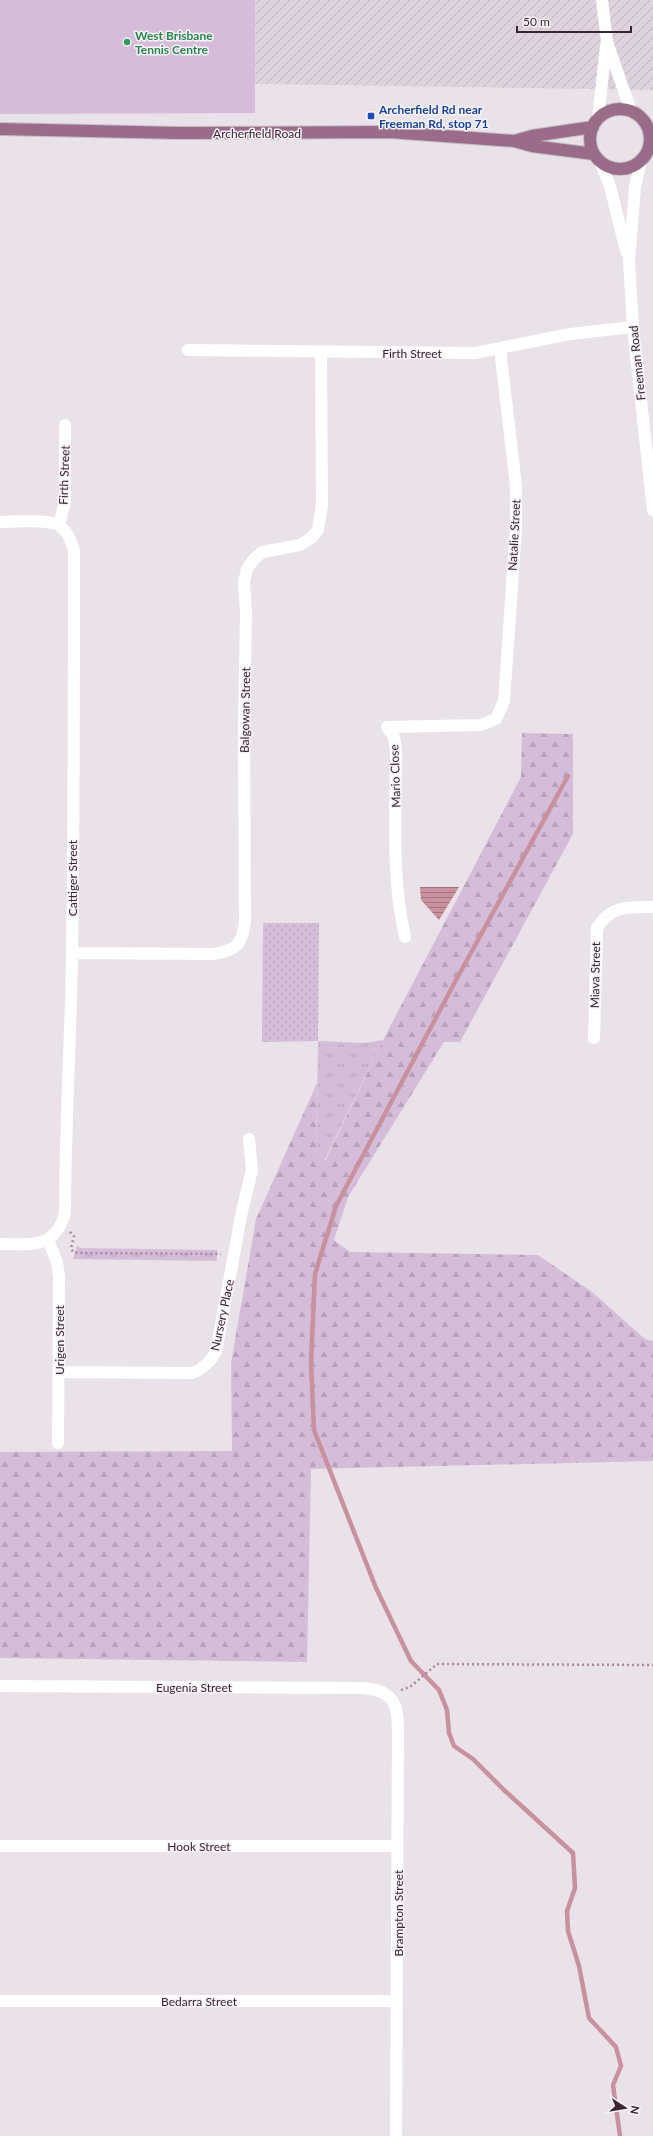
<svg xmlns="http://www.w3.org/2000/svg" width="653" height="2136" viewBox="0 0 653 2136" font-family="Lato,sans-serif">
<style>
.industrial{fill:url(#industrial-furrows)}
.grass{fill:url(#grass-tufts)}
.forest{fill:url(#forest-firs)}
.park{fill:url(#park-dots)}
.garden{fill:#d5bdd9}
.water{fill:url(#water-rules)}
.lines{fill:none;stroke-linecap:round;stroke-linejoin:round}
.stream{stroke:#c9909e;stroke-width:4.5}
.major-casing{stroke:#c4bdc2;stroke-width:14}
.path{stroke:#aa86a0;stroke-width:2.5;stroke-dasharray:2 3;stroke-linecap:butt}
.minor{stroke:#fff;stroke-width:12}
.major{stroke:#9a6c8a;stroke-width:12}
.leisure-dot{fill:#2e9e5b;stroke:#f7f2f7;stroke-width:1.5}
.transit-dot{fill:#1a4fb4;stroke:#f7f2f7;stroke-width:1.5}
.labels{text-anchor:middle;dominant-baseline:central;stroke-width:3;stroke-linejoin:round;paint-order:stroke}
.leisure-label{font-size:12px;font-weight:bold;fill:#27864d;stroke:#f7f2f7;text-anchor:start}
.transit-label{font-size:12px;font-weight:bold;fill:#164399;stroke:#f7f2f7;text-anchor:start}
.street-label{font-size:12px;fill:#392432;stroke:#f7f2f7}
</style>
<defs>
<pattern id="industrial-furrows" width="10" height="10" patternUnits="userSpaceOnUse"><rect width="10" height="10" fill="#ded3dd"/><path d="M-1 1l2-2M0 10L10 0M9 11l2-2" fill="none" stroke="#bfb5be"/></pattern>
<pattern id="grass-tufts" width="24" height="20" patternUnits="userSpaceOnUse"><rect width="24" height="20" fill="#d5bdd9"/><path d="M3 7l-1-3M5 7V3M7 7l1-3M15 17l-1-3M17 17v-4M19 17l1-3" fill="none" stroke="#b8a2bb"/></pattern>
<pattern id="forest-firs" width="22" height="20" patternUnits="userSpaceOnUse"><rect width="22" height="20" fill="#d5bdd9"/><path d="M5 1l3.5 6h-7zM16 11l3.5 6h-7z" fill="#b8a2bb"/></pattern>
<pattern id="park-dots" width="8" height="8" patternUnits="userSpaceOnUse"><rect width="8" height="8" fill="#d5bdd9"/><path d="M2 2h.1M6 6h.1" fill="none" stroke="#b8a2bb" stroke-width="1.8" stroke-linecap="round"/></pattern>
<pattern id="water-rules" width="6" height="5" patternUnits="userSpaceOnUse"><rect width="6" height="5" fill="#c9909e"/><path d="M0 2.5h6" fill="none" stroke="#a47581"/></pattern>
</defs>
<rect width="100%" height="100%" fill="#eae2e9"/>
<path class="industrial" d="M255,0H653V90L255,84Z"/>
<path class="grass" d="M383,1040L324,1161L316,1158L318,1041L364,1043Z
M77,1246L81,1248L217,1250V1261L73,1259Z"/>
<path class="forest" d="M522,733L573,734V834L460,1042H444L348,1197L334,1240L350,1252L538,1255L592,1292L645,1339L653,1341V1461L311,1469L307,1662L0,1658V1452L232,1451L231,1363L256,1219L317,1083L316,1158L325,1161L383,1040L521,777Z"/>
<path class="park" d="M263,923H319L318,1041L262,1042Z"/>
<path class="garden" d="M0,0H255V113L0,114Z"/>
<path class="water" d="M420,887H459L439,920L421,900Z"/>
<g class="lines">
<path class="stream" d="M568,776L456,980L336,1206L315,1274L311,1362L314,1430L376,1588L411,1661L439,1690L447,1710L449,1733L454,1746L473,1759L504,1790L573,1853L575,1888L567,1911L568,1931L579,1966L589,2018L616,2047L621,2066L613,2085L620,2136"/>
<g class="major-casing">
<path id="major" d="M590 139a30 30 0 1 1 60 0a30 30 0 1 1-60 0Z
M0,129L179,133L389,132L514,141L532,146L594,154
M514,141L532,136L593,127"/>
</g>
<path class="path" d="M70,1232L74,1236L71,1248L73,1252L78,1253L221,1254
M401,1690L410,1687L437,1664L653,1665"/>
<path class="minor" d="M602,0L607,42L631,111
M598,119L606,46
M641,161L635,187L629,262L633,327L653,510
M600,162L610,186L626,251
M188,350L475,353L570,334L633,327
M0,522C14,522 49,518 60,526C68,532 71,541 74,550C74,685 74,819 72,953C71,1040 65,1126 65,1213C55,1249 32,1244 0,1244
M59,525L65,501V425
M405,937C391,876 396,812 396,749L394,737L387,727L481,725L496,719L504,701L516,528V486L500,349
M72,953L213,954C237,951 243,943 245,920L244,732L246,611L244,582L247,569L254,559L262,552L300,545L311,538L318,530L322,505L321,353
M594,1038L597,928C611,905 628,907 653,907
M48,1240L57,1262L59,1277L58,1443
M59,1372L192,1373C203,1369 210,1363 216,1352L242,1211L252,1170L249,1139
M0,1686L363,1688C395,1691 398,1704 398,1734L396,2136
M0,1846H397
M0,2001H397"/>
<use href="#major" class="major"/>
</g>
<circle class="leisure-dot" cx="127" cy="42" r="4"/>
<rect class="transit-dot" x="367" y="112" width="8" height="8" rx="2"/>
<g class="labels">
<g class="leisure-label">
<text x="135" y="35">West Brisbane<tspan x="135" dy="14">Tennis Centre</tspan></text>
</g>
<g class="transit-label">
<text x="379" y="109">Archerfield Rd near<tspan x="379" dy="14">Freeman Rd, stop 71</tspan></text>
</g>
<g class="street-label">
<text x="257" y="133">Archerfield Road</text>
<text x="412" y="353">Firth Street</text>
<text transform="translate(637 363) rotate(-96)">Freeman Road</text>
<text transform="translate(64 475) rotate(-88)">Firth Street</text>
<text transform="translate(514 535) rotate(-87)">Natalie Street</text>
<text transform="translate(245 710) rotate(-89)">Balgowan Street</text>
<text transform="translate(395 776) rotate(-92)">Mario Close</text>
<text transform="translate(72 878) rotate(-90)">Cattiger Street</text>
<text transform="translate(595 975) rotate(-89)">Miava Street</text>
<text transform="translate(222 1315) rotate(-78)">Nursery Place</text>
<text transform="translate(59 1340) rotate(-90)">Urigen Street</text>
<text x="194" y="1687">Eugenia Street</text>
<text x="199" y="1846">Hook Street</text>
<text transform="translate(398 1913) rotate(-90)">Brampton Street</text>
<text x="199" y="2001">Bedarra Street</text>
</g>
</g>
<g transform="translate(625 2108) rotate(102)" stroke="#f7f2f7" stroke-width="3" paint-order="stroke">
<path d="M0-3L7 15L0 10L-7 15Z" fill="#392432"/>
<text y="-6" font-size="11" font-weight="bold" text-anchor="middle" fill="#392432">N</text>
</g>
<path d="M517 26v6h114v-6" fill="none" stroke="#392432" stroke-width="2"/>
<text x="523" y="26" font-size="12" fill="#392432" stroke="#f7f2f7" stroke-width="3" paint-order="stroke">50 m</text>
</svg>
